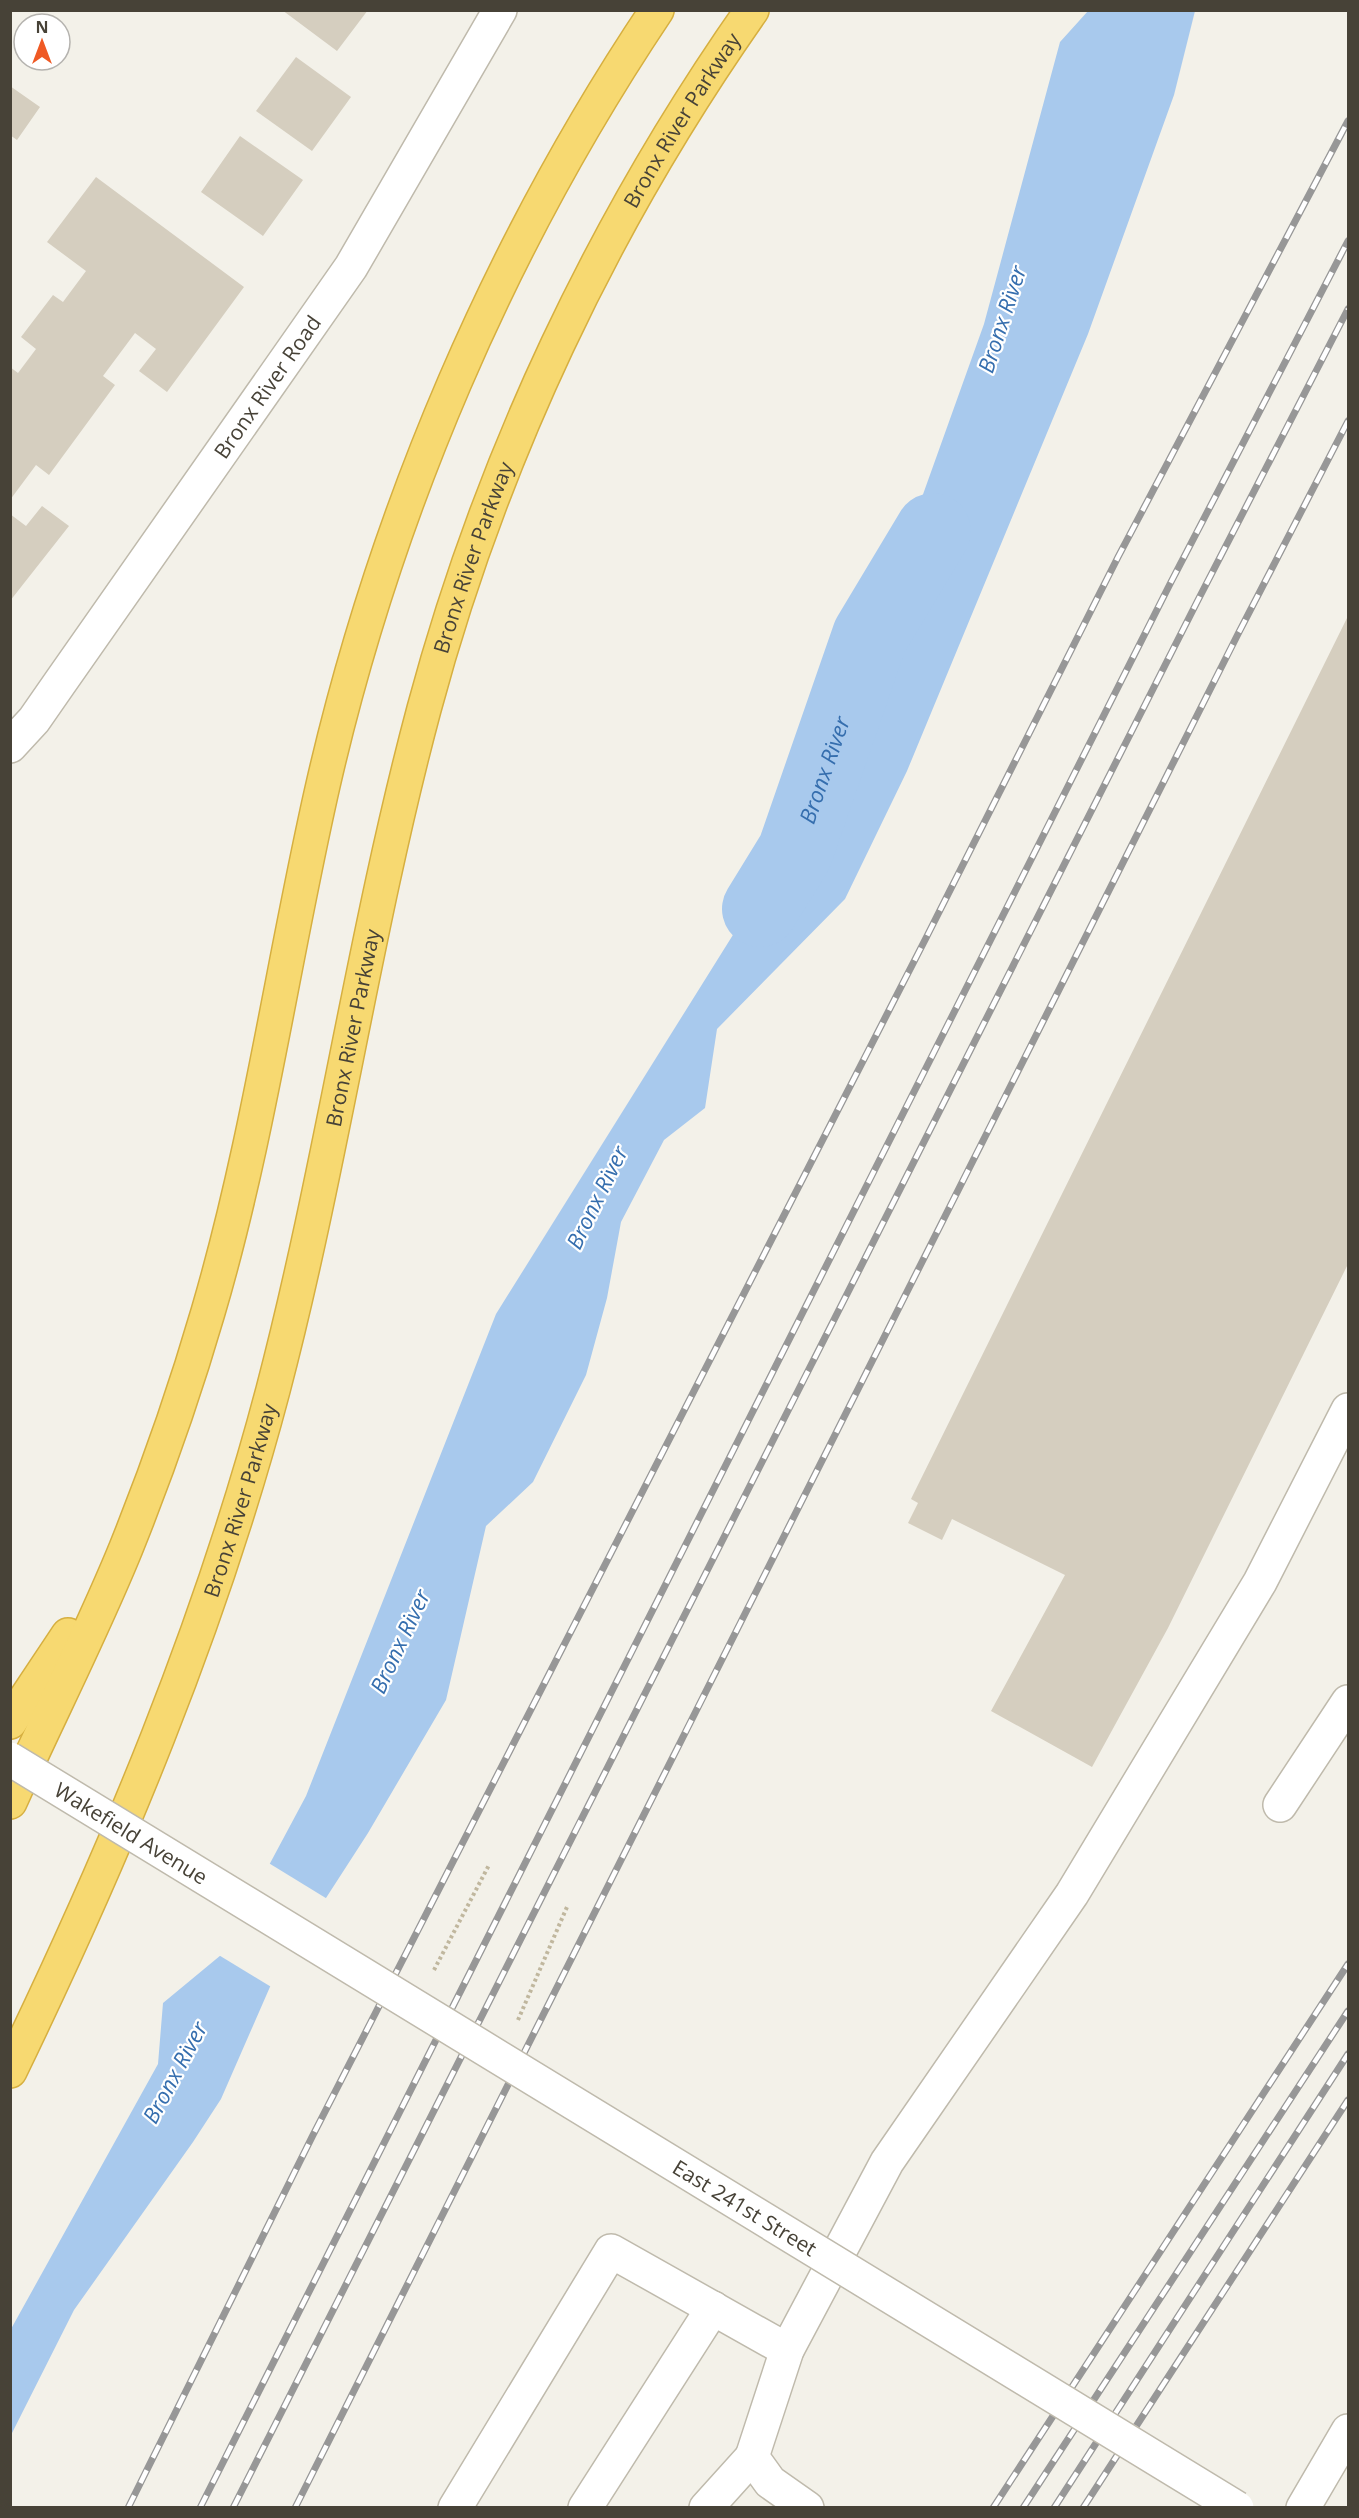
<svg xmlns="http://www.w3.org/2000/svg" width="1359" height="2518" viewBox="0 0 1359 2518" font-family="'Open Sans',sans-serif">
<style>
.water{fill:#a8c9ed}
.pier{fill:#f3f1e9}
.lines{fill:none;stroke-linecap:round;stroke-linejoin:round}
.river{stroke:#a8c9ed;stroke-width:76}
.building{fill:#d5cebf}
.minor-casing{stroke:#bfbaac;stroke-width:36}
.highway-casing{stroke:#d6af40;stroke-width:36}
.path{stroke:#c0b79e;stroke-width:4;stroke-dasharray:3 3;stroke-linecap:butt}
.minor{stroke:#fff;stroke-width:33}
.highway{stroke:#f7d971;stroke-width:33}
.rail-casing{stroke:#979797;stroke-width:7}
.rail{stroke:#fff;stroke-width:4.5;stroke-dasharray:14;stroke-linecap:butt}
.minor-bridge-casing{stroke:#bfbaac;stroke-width:36;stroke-linecap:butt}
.minor-bridge{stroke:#fff;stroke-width:33}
.labels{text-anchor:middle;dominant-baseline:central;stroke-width:4.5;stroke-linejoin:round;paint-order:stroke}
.street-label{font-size:21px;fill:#474237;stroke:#fff}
.water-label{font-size:22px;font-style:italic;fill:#356eae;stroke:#fff}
</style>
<rect width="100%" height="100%" fill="#f3f1e9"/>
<path class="water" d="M1088,11H1195L1174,95L1088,334L907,771L845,899L717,1029L705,1108L664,1140L621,1222L607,1298L586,1375L533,1482L486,1526L446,1700L368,1833L273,1980L221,2099L193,2142L74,2310L11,2435V2329L158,2064L163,2003L221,1955L306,1796L496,1314L821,794L902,553L984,324L1060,42Z"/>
<path class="pier" d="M267,1862L329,1900L273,1988L217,1954Z"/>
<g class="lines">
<path class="river" id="s1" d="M760,909L795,852L870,636L933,531"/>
</g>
<path class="building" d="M282,10H368L337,51Z
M296,57L351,97L312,151L256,111Z
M10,86L40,107L17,140L10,135Z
M240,136L303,180L263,236L201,192Z
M96,177L244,287L167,392L139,371L156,349L135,333L103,376L115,385L49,475L36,465L10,500V367L18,373L36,349L21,337L53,295L63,302L86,271L47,242Z
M42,506L69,526L10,601V514L26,526Z
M1348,616V1264L1168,1628L1092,1767L991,1711L1065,1575L952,1519L942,1540L908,1523L918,1503L911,1499Z"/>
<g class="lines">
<g class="minor-casing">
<g id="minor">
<path id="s2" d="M10,746L34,720L59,684L351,267L500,10"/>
<path d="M1280,1805L1348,1702"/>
<path d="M455,2508L611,2251L787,2350"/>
<path d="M585,2508L713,2308"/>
<path d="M706,2508L752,2457"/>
<path d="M807,2508L770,2482L752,2457L787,2350L887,2162L1072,1894L1260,1582L1348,1410"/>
<path d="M1303,2508L1348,2431"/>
</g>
</g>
<g class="highway-casing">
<g id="highway">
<path d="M10,1722L68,1635"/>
<path d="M10,1802C48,1717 91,1634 126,1548C157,1471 185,1391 208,1312C259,1139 283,960 323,785C386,510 500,244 657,10"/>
<path id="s3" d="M10,2071C116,1852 211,1625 273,1390C332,1165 364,933 424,709C491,459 603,222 752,10"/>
</g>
</g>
<path class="path" d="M434,1970L489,1865
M518,2020L567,1907"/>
<use href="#minor" class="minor"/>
<use href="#highway" class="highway"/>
<g class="rail-casing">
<path id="rail" d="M128,2508L313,2135L926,938L1118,557L1348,121
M200,2508L1171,582L1348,241
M233,2508L1197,602L1348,309
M295,2508L1238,634L1348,421
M993,2508L1348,1964
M1023,2508L1348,2011
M1054,2508L1348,2054
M1083,2508L1348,2100"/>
</g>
<use href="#rail" class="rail"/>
<g class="minor-bridge-casing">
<g id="minor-bridge">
<path id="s4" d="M10,1759L1237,2508"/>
</g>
</g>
<use href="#minor-bridge" class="minor-bridge"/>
</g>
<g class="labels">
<g class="street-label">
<text stroke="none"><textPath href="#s3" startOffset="2074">Bronx River Parkway</textPath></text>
<text stroke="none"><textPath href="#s2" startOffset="442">Bronx River Road</textPath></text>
<text stroke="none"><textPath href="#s3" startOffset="1588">Bronx River Parkway</textPath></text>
<text stroke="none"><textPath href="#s3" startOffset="1102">Bronx River Parkway</textPath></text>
<text stroke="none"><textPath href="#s3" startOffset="616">Bronx River Parkway</textPath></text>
<text stroke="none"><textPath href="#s4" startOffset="142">Wakefield Avenue</textPath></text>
<text stroke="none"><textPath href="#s4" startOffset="861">East 241st Street</textPath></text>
</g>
<g class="water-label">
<text transform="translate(1001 319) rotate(-72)">Bronx River</text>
<text stroke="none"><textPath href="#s1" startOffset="154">Bronx River</textPath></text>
<text transform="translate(596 1197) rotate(-64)">Bronx River</text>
<text transform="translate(399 1641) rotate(-65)">Bronx River</text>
<text transform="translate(174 2072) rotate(-62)">Bronx River</text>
</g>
</g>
<rect width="1359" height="2518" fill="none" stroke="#474237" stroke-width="24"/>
<g transform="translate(42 42)"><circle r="28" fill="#ffffff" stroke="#b5b3af" stroke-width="1.5"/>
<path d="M0-4.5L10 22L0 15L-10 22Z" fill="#ef5924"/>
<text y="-9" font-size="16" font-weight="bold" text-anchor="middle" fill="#474237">N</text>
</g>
</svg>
